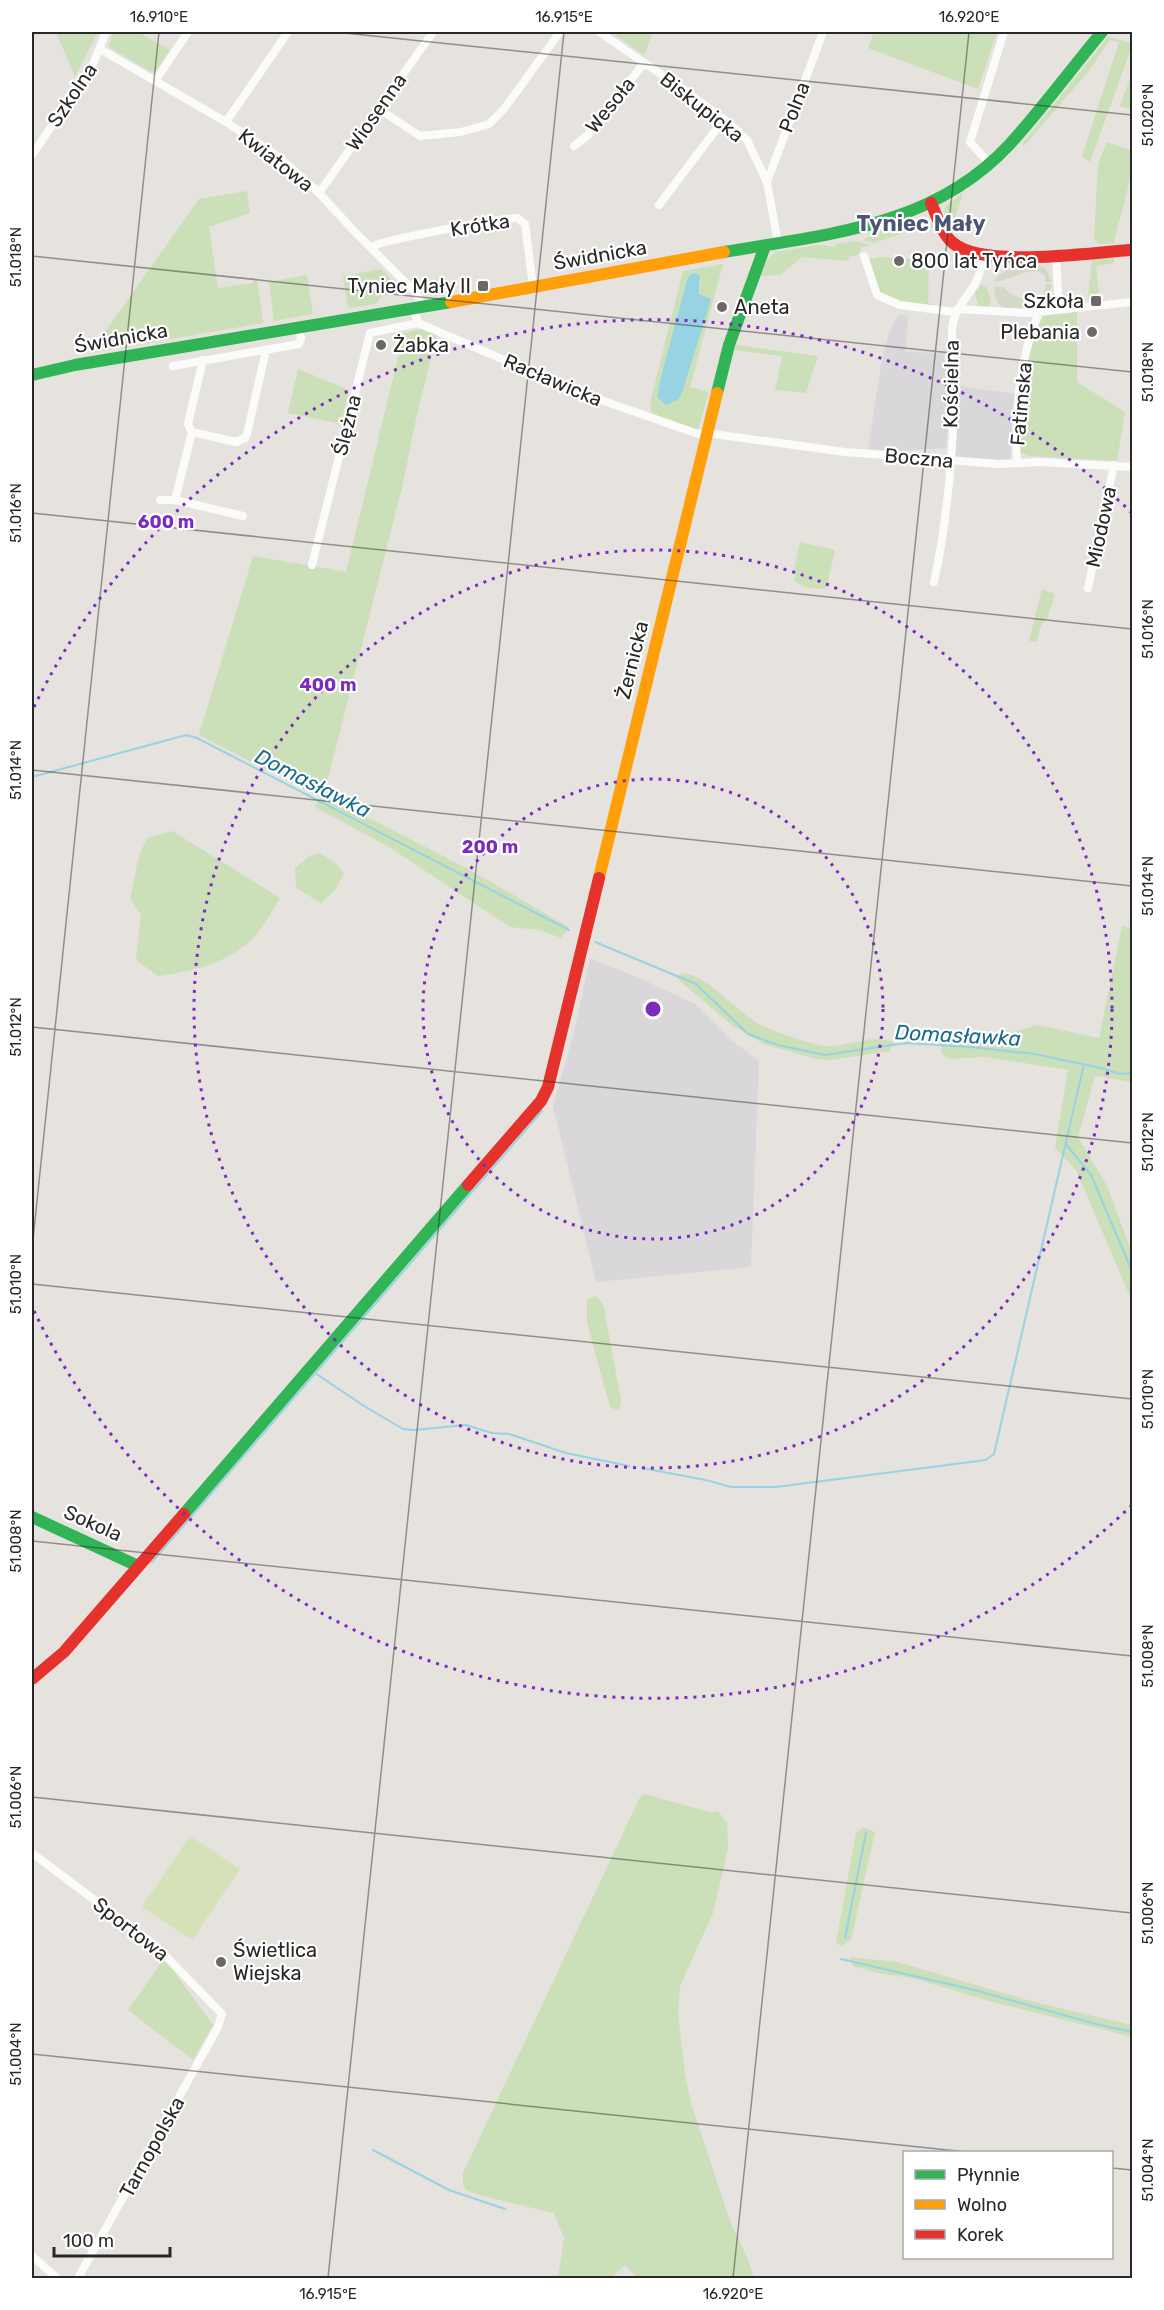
<svg xmlns="http://www.w3.org/2000/svg" width="1164" height="2310" viewBox="0 0 1164 2310" font-family="Rubik,sans-serif">
<style>
.industrial{fill:#d9d7d9}
.green{fill:#cbdfb9;fill-rule:evenodd}
.cemetery{fill:#d3d9c6}
.pitch{fill:#d5e2b7}
.water{fill:#97d3e2}
.lines{fill:none;stroke-linecap:round;stroke-linejoin:round}
.stream{stroke:#97d3e2;stroke-width:2}
.street{stroke:#fbfbfa;stroke-width:8}
.fast{stroke:#30b455;stroke-width:12}
.slow{stroke:#ff9f0a;stroke-width:12}
.jam{stroke:#e5322d;stroke-width:12}
.ticks{fill:none;stroke:#282828;stroke-width:1.5;stroke-opacity:0.45}
.ring{fill:none;stroke:#7b2cbf;stroke-width:3;stroke-dasharray:3 6}
.poi-dot{fill:#6a6968;stroke:#fff;stroke-width:2}
.labels{text-anchor:middle;dominant-baseline:central;stroke-width:4.5;stroke-linejoin:round;paint-order:stroke}
.street-label{font-size:20px;fill:#282828;stroke:#fff}
.poi-label{font-size:20px;fill:#282828;stroke:#fff;text-anchor:start}
.water-label{font-size:21px;font-style:italic;fill:#186b8b;stroke:#fff}
.quarter-label{font-size:22px;font-weight:bold;fill:#4c5674;stroke:#fff}
.centre{fill:#7b2cbf;stroke:#fff;stroke-width:3}
.ring-label{font-size:18px;text-anchor:middle;font-weight:bold;fill:#7b2cbf;stroke:#fff;stroke-width:4.5;stroke-linejoin:round;paint-order:stroke}
.neatline{fill:none;stroke:#282828;stroke-width:2}
.ticks-label{font-size:15px;text-anchor:middle;fill:#282828}
</style>
<rect width="100%" height="100%" fill="#e6e2de"/>
<path class="industrial" d="M898,315H908L906,352L945,353L944,360L949,364L950,397L946,448L900,451L868,449L882,360L889,332Z
M960,386L1016,394L1010,460L955,458L958,395Z
M590,958L639,978L695,1004L731,1040L759,1061L751,1267L596,1282L553,1106L574,1032Z"/>
<path class="green" d="M56,32H98L75,77Z
M113,32H138L170,50L156,71L151,72L109,47Z
M611,32H653L644,55Z
M874,32H997L978,89L868,48Z
M1108,37L1132,43V46L1090,162L1082,156L1119,42L1110,40L1088,72L1023,147V143Z
M1131,76H1132V110L1120,106Z
M1107,142L1132,151C1133,182 1120,212 1114,243L1099,244L1094,239L1098,164Z
M247,191L250,213L209,227L218,288L253,283L257,278L263,323L90,353L199,199Z
M963,193L951,229L944,214L945,207Z
M924,217L930,220L935,229L924,226L874,243L863,240L875,233Z
M856,241L870,245L862,247L858,255L849,257V261L802,257L780,275L761,276V271L769,258L776,252L817,245L836,247V244Z
M881,257L929,260L928,303L933,304L932,309L889,299L878,290L867,260Z
M1114,257V263L1096,266L1099,292L1088,299L1092,259Z
M723,264L690,387L709,392L698,430L652,415L650,403L683,271ZM691,274L701,279L699,294L710,300L684,387L658,391L687,280Z
M381,269L398,286L396,293L382,296L376,304L348,308L343,276Z
M307,275L313,314L274,321L269,282Z
M981,285L986,287L991,301L987,309L978,305L975,293Z
M1077,312V382L1125,412L1117,461L1028,456L1020,452C1021,402 1022,363 1043,316Z
M425,328L437,333L416,419L403,484L325,790L365,816L468,869L569,927L561,938L540,930L510,927L389,847L315,807L320,797L199,735L253,556L346,572L404,333Z
M736,345L818,356L806,393L775,390L782,356L734,350Z
M298,369L349,390L341,424L288,413Z
M800,542L835,550L826,589L808,588L794,581L795,575L794,569Z
M1042,589L1055,594L1047,619L1041,625L1037,642L1029,641Z
M172,831L280,898C272,911 260,934 248,943C224,964 189,972 158,976L136,960L141,915L130,898L139,856L147,838Z
M320,853L335,863L344,873L336,889L321,903L296,888L295,868L309,856Z
M1122,926L1132,928V1082L1095,1076L1078,1137L1107,1186L1132,1253V1301L1076,1170L1055,1148L1068,1070L985,1057L949,1059L942,1053L941,1042L956,1038L989,1039L1037,1025L1099,1038Z
M680,973C710,974 737,1015 765,1027C777,1032 815,1046 827,1046C849,1047 874,1032 894,1043L890,1051L832,1060L816,1059L764,1044L733,1026L681,982L677,977Z
M596,1296L603,1303L621,1400L619,1411L610,1407L587,1322V1299Z
M644,1794L710,1812L718,1811L727,1823L728,1848L713,1913L680,1986L678,2015L685,2074L691,2103L730,2221L748,2259L754,2278H637L625,2265L611,2278H558L564,2238L554,2213L478,2195L466,2190L463,2182V2173L640,1797Z
M863,1827L875,1832L851,1940L841,1946L836,1943L856,1833Z
M850,1957L897,1962L1034,2002L1132,2025V2037L993,2002L912,1978L878,1973L853,1966Z
M163,1960L170,1966L213,2025L193,2060L128,2010Z"/>
<path class="cemetery" d="M1037,264L1046,269L1052,282H1045V275C1028,264 1010,282 995,281L996,277C1009,267 1021,264 1037,264Z
M1046,284H1052L1047,298C1028,307 994,322 994,287H1004C1009,297 1036,305 1044,293C1045,291 1045,287 1046,284Z"/>
<path class="pitch" d="M190,1836L240,1869L192,1940L142,1907Z"/>
<path class="water" d="M695,273L700,275L699,294L711,299L684,387L679,399L666,405L657,397L661,377L687,280L691,274Z"/>
<g class="lines">
<path class="stream" d="M32,777L186,735L197,738L569,930
M595,942L696,984L748,1034L778,1045L825,1055L906,1043L970,1047L1035,1054L1105,1069L1119,1074L1132,1073
M1065,1143L1091,1175L1132,1271
M315,1373L364,1406L403,1429L414,1430L466,1425L492,1433L509,1434L566,1453L629,1466
M642,1468L706,1480L731,1487H776L986,1460L994,1454L1084,1064
M152,1562L542,1111
M845,1938L866,1833
M841,1959L970,1989L1096,2024L1132,2032
M373,2150L449,2190L505,2209"/>
<path class="street" d="M599,32L680,87L734,127L747,140L767,182L778,243
M100,49L226,122L279,157L319,193L354,231L417,294L422,306
M155,81L188,32
M379,109L420,136L461,132L489,124L504,109L560,32
M226,122L288,32
M574,146L587,136L644,63
M32,155L91,69L106,32
M989,163L970,142L1004,32
M767,182L823,32
M319,193L433,32
M659,205L724,119
M372,247C380,240 499,219 517,218L525,224L533,287
M864,256L877,295L900,305L955,312
M1056,256L1059,309
M413,308L418,323L584,394L698,434L706,433L845,452L949,460L999,464L1038,462L1132,467
M958,309L1026,313L1132,302
M203,360L189,419L188,424L192,432L236,442L245,438L247,434L266,350
M173,366L299,344L301,339L299,327
M1017,463C1014,410 1019,361 1039,312
M160,500H175L243,516
M175,500L192,432
M312,565L370,333L418,323
M934,582C948,519 953,449 955,384C955,366 951,347 952,329C953,309 969,297 977,280C981,272 982,263 983,253
M1088,588L1114,465
M32,1853L157,1947L222,2014L218,2027L78,2278
M32,2256L57,2278"/>
<path class="fast" d="M724,252C827,234 933,227 1009,145C1042,109 1071,69 1102,32
M32,375L75,365L451,302
M717,393L729,345L765,246
M184,1514L468,1185
M32,1517L138,1566"/>
<path class="slow" d="M451,302L724,252
M599,878L717,393"/>
<path class="jam" d="M931,203C937,216 942,234 953,243C984,269 1092,252 1132,250
M468,1185L541,1101L548,1087L599,878
M32,1679L64,1652L184,1514"/>
</g>
<path class="ticks" d="M335,32L1132,115M32,256L1132,372M32,513L1132,629M32,770L1132,886M32,1027L1132,1143M32,1249L159,32M32,1284L1132,1399M32,1541L1132,1656M32,1797L1132,1913M32,2054L967,2152M1112,2168L1132,2170M328,2278L564,32M733,2278L969,32"/>
<g class="ring">
<circle cx="653" cy="1009" r="230"/>
<circle cx="653" cy="1009" r="459"/>
<path d="M1132 1505A689 689 0 0 1 34 1311M34 707A689 689 0 0 1 1132 513"/>
</g>
<g class="poi-dot">
<circle cx="899" cy="261" r="6"/>
<rect x="477" y="280" width="12" height="12" rx="3"/>
<rect x="1090" y="295" width="12" height="12" rx="3"/>
<circle cx="722" cy="307" r="6"/>
<circle cx="1092" cy="332" r="6"/>
<circle cx="381" cy="345" r="6"/>
<circle cx="221" cy="1962" r="6"/>
</g>
<g class="labels">
<g class="street-label">
<text transform="translate(72 95) rotate(-56)">Szkolna</text>
<text transform="translate(610 105) rotate(-51)">Wesoła</text>
<text transform="translate(702 107) rotate(38)">Biskupicka</text>
<text transform="translate(794 107) rotate(-69)">Polna</text>
<text transform="translate(376 112) rotate(-55)">Wiosenna</text>
<text transform="translate(276 160) rotate(38)">Kwiatowa</text>
<text transform="translate(480 225) rotate(-9)">Krótka</text>
<text transform="translate(600 255) rotate(-10)">Świdnicka</text>
<text transform="translate(121 338) rotate(-10)">Świdnicka</text>
<text transform="translate(553 380) rotate(23)">Racławicka</text>
<text transform="translate(951 384) rotate(-89)">Kościelna</text>
<text transform="translate(1021 404) rotate(-85)">Fatimska</text>
<text transform="translate(347 425) rotate(-76)">Ślężna</text>
<text transform="translate(919 458) rotate(5)">Boczna</text>
<text transform="translate(1101 527) rotate(-78)">Miodowa</text>
<text transform="translate(632 660) rotate(-76)">Żernicka</text>
<text transform="translate(93 1523) rotate(24)">Sokola</text>
<text transform="translate(131 1929) rotate(38)">Sportowa</text>
<text transform="translate(152 2147) rotate(-61)">Tarnopolska</text>
</g>
<g class="poi-label">
<text x="911" y="261">800 lat Tyńca</text>
<text x="471" y="286" text-anchor="end">Tyniec Mały II</text>
<text x="1084" y="301" text-anchor="end">Szkoła</text>
<text x="734" y="307">Aneta</text>
<text x="1080" y="332" text-anchor="end">Plebania</text>
<text x="393" y="345">Żabka</text>
<text x="233" y="1950">Świetlica<tspan x="233" dy="23">Wiejska</tspan></text>
</g>
<g class="water-label">
<text transform="translate(313 783) rotate(27)">Domasławka</text>
<text transform="translate(958 1035) rotate(3)">Domasławka</text>
</g>
<g class="quarter-label">
<text x="921" y="223">Tyniec Mały</text>
</g>
</g>
<circle cx="653" cy="1009" r="9" class="centre"/>
<g class="ring-label">
<text x="166" y="528">600 m</text>
<text x="328" y="691">400 m</text>
<text x="490" y="853">200 m</text>
</g>
<rect width="1164" height="2310" fill="none" stroke="#ffffff" stroke-width="66"/>
<rect x="903" y="2151" width="210" height="108" fill="#ffffff" stroke="#a9a9a9" stroke-width="1.5"/>
<rect x="915" y="2170" width="30" height="9" fill="#30b455" stroke="#a9a9a9" stroke-width="1.5"/>
<text x="957" y="2181" font-size="18" fill="#282828">Płynnie</text>
<rect x="915" y="2200" width="30" height="9" fill="#ff9f0a" stroke="#a9a9a9" stroke-width="1.5"/>
<text x="957" y="2211" font-size="18" fill="#282828">Wolno</text>
<rect x="915" y="2230" width="30" height="9" fill="#e5322d" stroke="#a9a9a9" stroke-width="1.5"/>
<text x="957" y="2241" font-size="18" fill="#282828">Korek</text>
<path d="M54 2247v9h116v-9" fill="none" stroke="#282828" stroke-width="3"/>
<text x="63" y="2247" font-size="18" fill="#282828" stroke="#ffffff" stroke-width="4.5" paint-order="stroke">100 m</text>
<rect x="33" y="33" width="1098" height="2244" class="neatline"/>
<g class="ticks-label">
<text x="159" y="22">16.910°E</text>
<text x="564" y="22">16.915°E</text>
<text x="969" y="22">16.920°E</text>
<text transform="translate(1148 115) rotate(-90)" y="5">51.020°N</text>
<text transform="translate(16 257) rotate(-90)" y="5">51.018°N</text>
<text transform="translate(1148 372) rotate(-90)" y="5">51.018°N</text>
<text transform="translate(16 513) rotate(-90)" y="5">51.016°N</text>
<text transform="translate(1148 629) rotate(-90)" y="5">51.016°N</text>
<text transform="translate(16 770) rotate(-90)" y="5">51.014°N</text>
<text transform="translate(1148 886) rotate(-90)" y="5">51.014°N</text>
<text transform="translate(16 1027) rotate(-90)" y="5">51.012°N</text>
<text transform="translate(1148 1142) rotate(-90)" y="5">51.012°N</text>
<text transform="translate(16 1284) rotate(-90)" y="5">51.010°N</text>
<text transform="translate(1148 1399) rotate(-90)" y="5">51.010°N</text>
<text transform="translate(16 1541) rotate(-90)" y="5">51.008°N</text>
<text transform="translate(1148 1656) rotate(-90)" y="5">51.008°N</text>
<text transform="translate(16 1797) rotate(-90)" y="5">51.006°N</text>
<text transform="translate(1148 1913) rotate(-90)" y="5">51.006°N</text>
<text transform="translate(16 2054) rotate(-90)" y="5">51.004°N</text>
<text transform="translate(1148 2170) rotate(-90)" y="5">51.004°N</text>
<text x="328" y="2299">16.915°E</text>
<text x="733" y="2299">16.920°E</text>
</g>
</svg>
